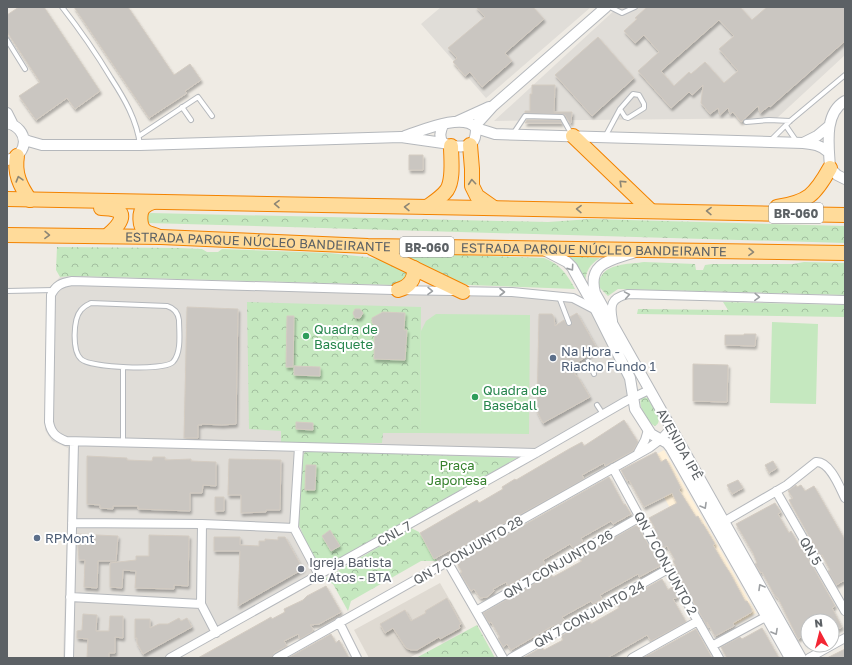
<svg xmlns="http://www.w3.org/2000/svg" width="852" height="665" viewBox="0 0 852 665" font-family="'Golos Text',sans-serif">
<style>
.commercial{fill:#fff1d9}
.industrial{fill:#e0ddd8}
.education{fill:#dfdad2}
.grass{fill:#c5e8bf}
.forest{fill:url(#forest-crowns)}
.building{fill:#cac6c1;stroke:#d4ccc2;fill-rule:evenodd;filter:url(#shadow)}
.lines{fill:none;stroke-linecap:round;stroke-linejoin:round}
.service-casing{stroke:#b5b8bc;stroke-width:6}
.minor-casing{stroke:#b5b8bc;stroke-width:10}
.tertiary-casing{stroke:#b5b8bc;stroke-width:12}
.trunk-casing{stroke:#f38300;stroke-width:16}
.service{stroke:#fff;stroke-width:4}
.minor{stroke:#fff;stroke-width:8}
.tertiary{stroke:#fff;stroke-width:10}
.trunk{stroke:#ffdb9a;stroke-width:14}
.oneway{stroke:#8d8675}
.oneway2{stroke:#9da0a3}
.leisure-dot{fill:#2e9e5b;stroke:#fff;stroke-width:1.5}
.service-dot{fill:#5c6f8a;stroke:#fff;stroke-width:1.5}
.worship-dot{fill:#6b7280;stroke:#fff;stroke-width:1.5}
.labels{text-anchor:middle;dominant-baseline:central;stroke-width:4;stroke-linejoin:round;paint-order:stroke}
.shield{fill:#fff;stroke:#8d9093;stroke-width:1}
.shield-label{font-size:12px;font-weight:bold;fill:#5c6165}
.street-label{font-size:13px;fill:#5c6165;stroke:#fff}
.leisure-label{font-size:13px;fill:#27864d;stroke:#fff;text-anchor:start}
.service-label{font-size:13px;fill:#4e5e75;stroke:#fff;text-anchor:start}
.park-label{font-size:13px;fill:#37822f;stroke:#fff}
.worship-label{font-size:13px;fill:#5b616d;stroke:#fff;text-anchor:start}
</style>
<defs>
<pattern id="forest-crowns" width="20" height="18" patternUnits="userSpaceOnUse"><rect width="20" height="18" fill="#c5e8bf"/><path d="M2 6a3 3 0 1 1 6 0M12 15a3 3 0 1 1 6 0" fill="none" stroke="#a3bf9f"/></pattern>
<filter id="shadow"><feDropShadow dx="1.5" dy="3" stdDeviation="1" flood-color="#0004"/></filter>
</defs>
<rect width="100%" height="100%" fill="#efebe4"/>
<path class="commercial" d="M664,450L756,613L735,625L644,461Z"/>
<path class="industrial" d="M441,7H591L486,98L421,24Z
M618,7H845V55L777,118L494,121Z
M73,276L573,297L595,311L634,398L166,658H63L67,526L68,448L52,441L45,430L47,290L60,277Z"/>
<path class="education" d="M440,583L466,628L409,658H369L354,630Z"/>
<path class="grass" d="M436,314L530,315L529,434L420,433L421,331L426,321Z
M772,322L818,324L816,404L770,403Z"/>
<path class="forest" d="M151,213L548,222L591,219L845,226V243L148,223L145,215Z
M57,247L179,248L202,249L207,252H218L222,249L329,253L366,257L381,260L411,274L400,285H393L73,276L60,277L56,270Z
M397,253L544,258C560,264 567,274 575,289L468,285L450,279Z
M566,256L600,258C589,265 586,271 585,283Z
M644,262L695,264L696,270H703L705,265L712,264H793L804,262L845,263V295L618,289L608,296L600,288L598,283C599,281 600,277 602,275C610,263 632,264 644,262Z
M247,302L421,307L420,433H383L382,443H281V431L249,429Z
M723,302L845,305V317L637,314L638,309L728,310Z
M644,397L648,398C652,405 665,421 655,426C647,423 638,407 641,399Z
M310,451L517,458L327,565L323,566L313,559L299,525L302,457L305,452Z
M411,528L419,532L437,561H421L351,601L348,611L333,584L324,579Z
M477,625L495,658H416Z"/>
<path class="building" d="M19,7H44L100,91L75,109L67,98L36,120L19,96L40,82L7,32V15Z
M74,7H128L174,75L190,64L201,80L185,91L187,93L149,118Z
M476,7H533L544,19L505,53L512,61L482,87L470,72L465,76L453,62L457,58L448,48L485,17Z
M647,7H740L752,20L767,7H845V41L770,107L769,106L760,113L758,106L741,122L733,112L730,114L728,108L720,115L718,108L710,114L701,103L703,85L692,95L689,92L671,108L638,71L659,52L644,35L635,43L624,31L637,19L635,18ZM719,20L734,36L719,49L738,71L724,83L705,62L691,74L689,72L674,86L661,71Z
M598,37L634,78L592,116L555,75Z
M532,85H555L554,112H572L571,123H570L565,115L562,114L525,113V111H530V94H532Z
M527,120H560L562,123H525Z
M409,155H423V170H409Z
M187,307L238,309L236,424L222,425L202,424V425H198V438H184Z
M355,309H360L363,313L360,318H355L353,313Z
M383,312L405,313L404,330H407L405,360L374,359L375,325L372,323V318Z
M577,313L598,350L574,364L575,375L578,377L590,397L543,423L537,411L539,314H552L554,317L555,326L564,320L567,325L569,326L572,324L570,317Z
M287,316H294L293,367H286Z
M744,334H756L755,346L725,345V335H744Z
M693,364L728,365L727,402L693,401Z
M294,366L320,367V376L294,375Z
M624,420L638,442L633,451L605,466L604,463L582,475L584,479L451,553L450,550L434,559L420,533L477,500L479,503L503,489L502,487L515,479L516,480L569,449L582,442L584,446Z
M296,422L313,423V430L296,429Z
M656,452L661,462L666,459L681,488L679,490L696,517L698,516L702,524H703L715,544L713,545L724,564L730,573L745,601H747L751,608L752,612L733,623L734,626L715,636L707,622L708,628L674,567L676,566L673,561L675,560L667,546L663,548L653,530L655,528L649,518L677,503L672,493L644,507L629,480L627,481L621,470Z
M87,456L127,458V460L152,461L153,457H165V460L191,459V461L216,462V486L203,485L202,493H190V511L138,509V506H113V509L100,508V505L87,504Z
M229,459L281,460L280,510H266V512L241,513V495H228Z
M773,461L777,468L769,473L765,465Z
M306,465H316L315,490H305Z
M609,477L624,505L625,504L631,514L613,524L611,521L581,538L583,543L574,549L570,544L553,554L543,560L545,565L508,586L506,582L493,589L494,591L487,597L480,598L474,589L471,591L460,573L462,572L457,563Z
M738,480L743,488L732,494L727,485Z
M796,485L797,487L801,485L805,491L814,486L845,540V580L836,585L828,571L830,570L822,555L820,556L789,500L793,498L788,491Z
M215,497H224V511H215Z
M775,503L781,512L778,514L789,533L791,531L802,550L803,549L835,606L832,608L842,627L832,632V621H808V645L803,636L798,639L778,598L775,596L762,572L761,573L755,564L757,563L753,553L736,524Z
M635,526H638L660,566L639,577L638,574L609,590L600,595L602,599L593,604L591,601L562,617L565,621L555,627L554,625L511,650L507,644L503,647L498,638L500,637L491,622L489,623L483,613L551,574L553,577L582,561L579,558Z
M330,530L340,546L331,551L322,536Z
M77,534L118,536L116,561H98L97,588L84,587L85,560H79Z
M149,535L189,536L188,586L174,585V589L135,588L136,571L123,570L122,588L110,587V563L136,560V556H149Z
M214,537H240V545L259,546V541H265V539L278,540V537H285L303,569L238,606L240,551H214Z
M662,579L668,590L672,587L678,597L673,599L686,622L651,641L647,635L607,658H523L542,647L544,650L563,640L561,636L589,620L591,624L619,608L617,604Z
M326,586L341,612L319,624L310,625L313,629L312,632L300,639L298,634L284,641L287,646L274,653L272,658H198L266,620L271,617L272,619L285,612L284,609L303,600L307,596Z
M447,598L461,624L459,625L460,628L440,639L439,637L417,650H411L406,648L393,628L385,633L380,624L405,610L411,621L426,613L425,611Z
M83,614L97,615L96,631H109L110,616H123V638L115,637V653H109V658H87L88,639L77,638V631L82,630Z
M179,618L181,621L187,618L192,627L143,654L137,643V638H135V619H150V628L159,624H168Z
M762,628L779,658H727L721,647L740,637L742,639Z
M696,629L712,658H643Z
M331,634L336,643L339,640L349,658H288Z
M845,649V658H827Z"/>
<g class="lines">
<g class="service-casing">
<path id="service" d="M62,7C80,30 96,53 111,78C124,98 137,120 140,145
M610,7L622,13L635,7
M7,40L25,69
M182,107L191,120
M746,122L769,120L790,121
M786,126L797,142
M513,134L525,116L562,117L572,135
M139,136L198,97L212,116
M605,137L620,109L633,94L639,95L644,104V108L628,118L625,117L620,109
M771,140L790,121L845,75
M7,291L54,290
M559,297L569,323
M91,303L167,306C174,308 178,312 179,320C179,332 182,352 173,362C164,371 90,368 81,359C72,351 73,319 81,310C84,306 87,305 91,303Z
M588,361L594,374
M597,405L603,414
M123,442V367"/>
</g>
<g class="minor-casing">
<path id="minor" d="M613,321C610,306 610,298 628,294L845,300
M299,447L294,528L319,575
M536,453L66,441C56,437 51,433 49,422L51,295C56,285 61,283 72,281L393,290L512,292L573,298L596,310
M638,453L645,440L648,430
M613,468L668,569L719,658
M776,491L845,611
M72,523L202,524L294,528
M202,524L201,604L216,633
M720,524L787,485L816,462C830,461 840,488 845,498
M447,561L503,658
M70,597L201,604
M476,611L640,517
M339,622L357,658
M712,646L771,614
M69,658L74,442
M170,658L536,453L626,401L649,390
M277,658L649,448L661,439L671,428
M511,658L668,569
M632,658L698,621
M809,658L845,638"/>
</g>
<g class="tertiary-casing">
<path id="tertiary" d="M845,101C823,114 829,147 830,168L837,175L845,179
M7,113L13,125
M456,122L489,107
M7,123C29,128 30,155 7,160
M475,126L493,106L606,7
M476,128L495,134L803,143C813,144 821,145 828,152
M405,136C421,131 463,112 476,128C476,133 475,140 472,143C466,149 450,146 443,143C439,137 440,132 443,125
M24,139L28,141L42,145H140L401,137L443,143
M803,143L817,136L829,126
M544,250L567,262L572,267L596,310L630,378L635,409L651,434L667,443L671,448L790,658
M635,252C612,260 587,262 595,293L801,658"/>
</g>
<g class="trunk-casing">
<g id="trunk">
<path d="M573,136L650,210"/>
<path d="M470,145L472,169V186L477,196L494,208"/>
<path d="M17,156C14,173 20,186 30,200"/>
<path d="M7,199L845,215"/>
<path d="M153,202C150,203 147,204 144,207C139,212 139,226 145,231C148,234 154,234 157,236"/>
<path d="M427,207C434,202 442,197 447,190C454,179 451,159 451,146"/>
<path d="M777,207C808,202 815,195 830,168"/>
<path d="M101,208C130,208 124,221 107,236"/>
<path id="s1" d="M7,235L161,237L368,246L845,253"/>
<path d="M372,248L463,292"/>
<path d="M398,290C409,287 415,280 414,268"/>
</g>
</g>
<use href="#service" class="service"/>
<use href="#minor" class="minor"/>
<use href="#tertiary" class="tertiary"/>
<use href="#trunk" class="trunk"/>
</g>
<defs><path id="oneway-chevron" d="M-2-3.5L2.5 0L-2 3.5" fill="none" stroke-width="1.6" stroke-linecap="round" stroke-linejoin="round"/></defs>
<g class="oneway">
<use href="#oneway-chevron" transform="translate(19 179) rotate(-106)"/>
<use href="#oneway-chevron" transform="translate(472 182) rotate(-95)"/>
<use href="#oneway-chevron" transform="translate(622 183) rotate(-136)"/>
<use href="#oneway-chevron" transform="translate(277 204) rotate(-179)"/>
<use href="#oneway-chevron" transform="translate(407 207) rotate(-179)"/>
<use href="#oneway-chevron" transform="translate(579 209) rotate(-179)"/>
<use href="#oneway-chevron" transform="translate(709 211) rotate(-179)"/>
<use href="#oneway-chevron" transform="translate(47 235) rotate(1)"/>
<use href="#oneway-chevron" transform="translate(751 252) rotate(1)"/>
</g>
<g class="oneway2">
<use href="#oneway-chevron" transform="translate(571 268) rotate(55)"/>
<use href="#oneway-chevron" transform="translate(430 291) rotate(1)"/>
<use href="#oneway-chevron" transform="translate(502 292)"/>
<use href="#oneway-chevron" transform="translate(627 295) rotate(-10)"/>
<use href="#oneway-chevron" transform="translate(757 297) rotate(2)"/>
<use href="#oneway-chevron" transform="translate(704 506) rotate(60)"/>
<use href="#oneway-chevron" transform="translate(761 587) rotate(-120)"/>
<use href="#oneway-chevron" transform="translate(775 632) rotate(61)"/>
</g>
<g class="leisure-dot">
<circle cx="306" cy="336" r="4"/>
<circle cx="475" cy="397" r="4"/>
</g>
<g class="service-dot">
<circle cx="553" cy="358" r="4"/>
<circle cx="37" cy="538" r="4"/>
</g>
<circle class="worship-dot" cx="301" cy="569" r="4"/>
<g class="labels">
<g class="shield">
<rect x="769" y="203" width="54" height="20" rx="3"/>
<rect x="400" y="237" width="54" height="20" rx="3"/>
</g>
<g class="shield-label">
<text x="796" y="213">BR-060</text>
<text x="427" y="247">BR-060</text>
</g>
<g class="street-label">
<text stroke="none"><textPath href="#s1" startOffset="251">ESTRADA PARQUE NÚCLEO BANDEIRANTE</textPath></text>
<text stroke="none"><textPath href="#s1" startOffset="587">ESTRADA PARQUE NÚCLEO BANDEIRANTE</textPath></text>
<text transform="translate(680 444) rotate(61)">AVENIDA IPÊ</text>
<text transform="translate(394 533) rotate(-29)">CNL 7</text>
<text transform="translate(468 550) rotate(-30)">QN 7 CONJUNTO 28</text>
<text transform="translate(811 551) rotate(60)">QN 5</text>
<text transform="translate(666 563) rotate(61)">QN 7 CONJUNTO 2</text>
<text transform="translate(558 564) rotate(-30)">QN 7 CONJUNTO 26</text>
<text transform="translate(589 614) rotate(-29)">QN 7 CONJUNTO 24</text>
</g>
<g class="leisure-label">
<text x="314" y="329">Quadra de<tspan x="314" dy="15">Basquete</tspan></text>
<text x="483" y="390">Quadra de<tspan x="483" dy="15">Baseball</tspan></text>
</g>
<g class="service-label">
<text x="561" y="351">Na Hora -<tspan x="561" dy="15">Riacho Fundo 1</tspan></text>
<text x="45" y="538">RPMont</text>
</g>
<g class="park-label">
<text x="457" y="465">Praça<tspan x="457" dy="15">Japonesa</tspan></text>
</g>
<g class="worship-label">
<text x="309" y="562">Igreja Batista<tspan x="309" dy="15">de Atos - BTA</tspan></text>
</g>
</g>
<rect width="852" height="665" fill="none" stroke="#5c6165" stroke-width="16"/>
<g transform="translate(820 633) rotate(353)"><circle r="19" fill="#ffffff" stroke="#bec0c1"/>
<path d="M0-3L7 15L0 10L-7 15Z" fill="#f32634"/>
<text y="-6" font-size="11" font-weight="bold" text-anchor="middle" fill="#5c6165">N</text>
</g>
</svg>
